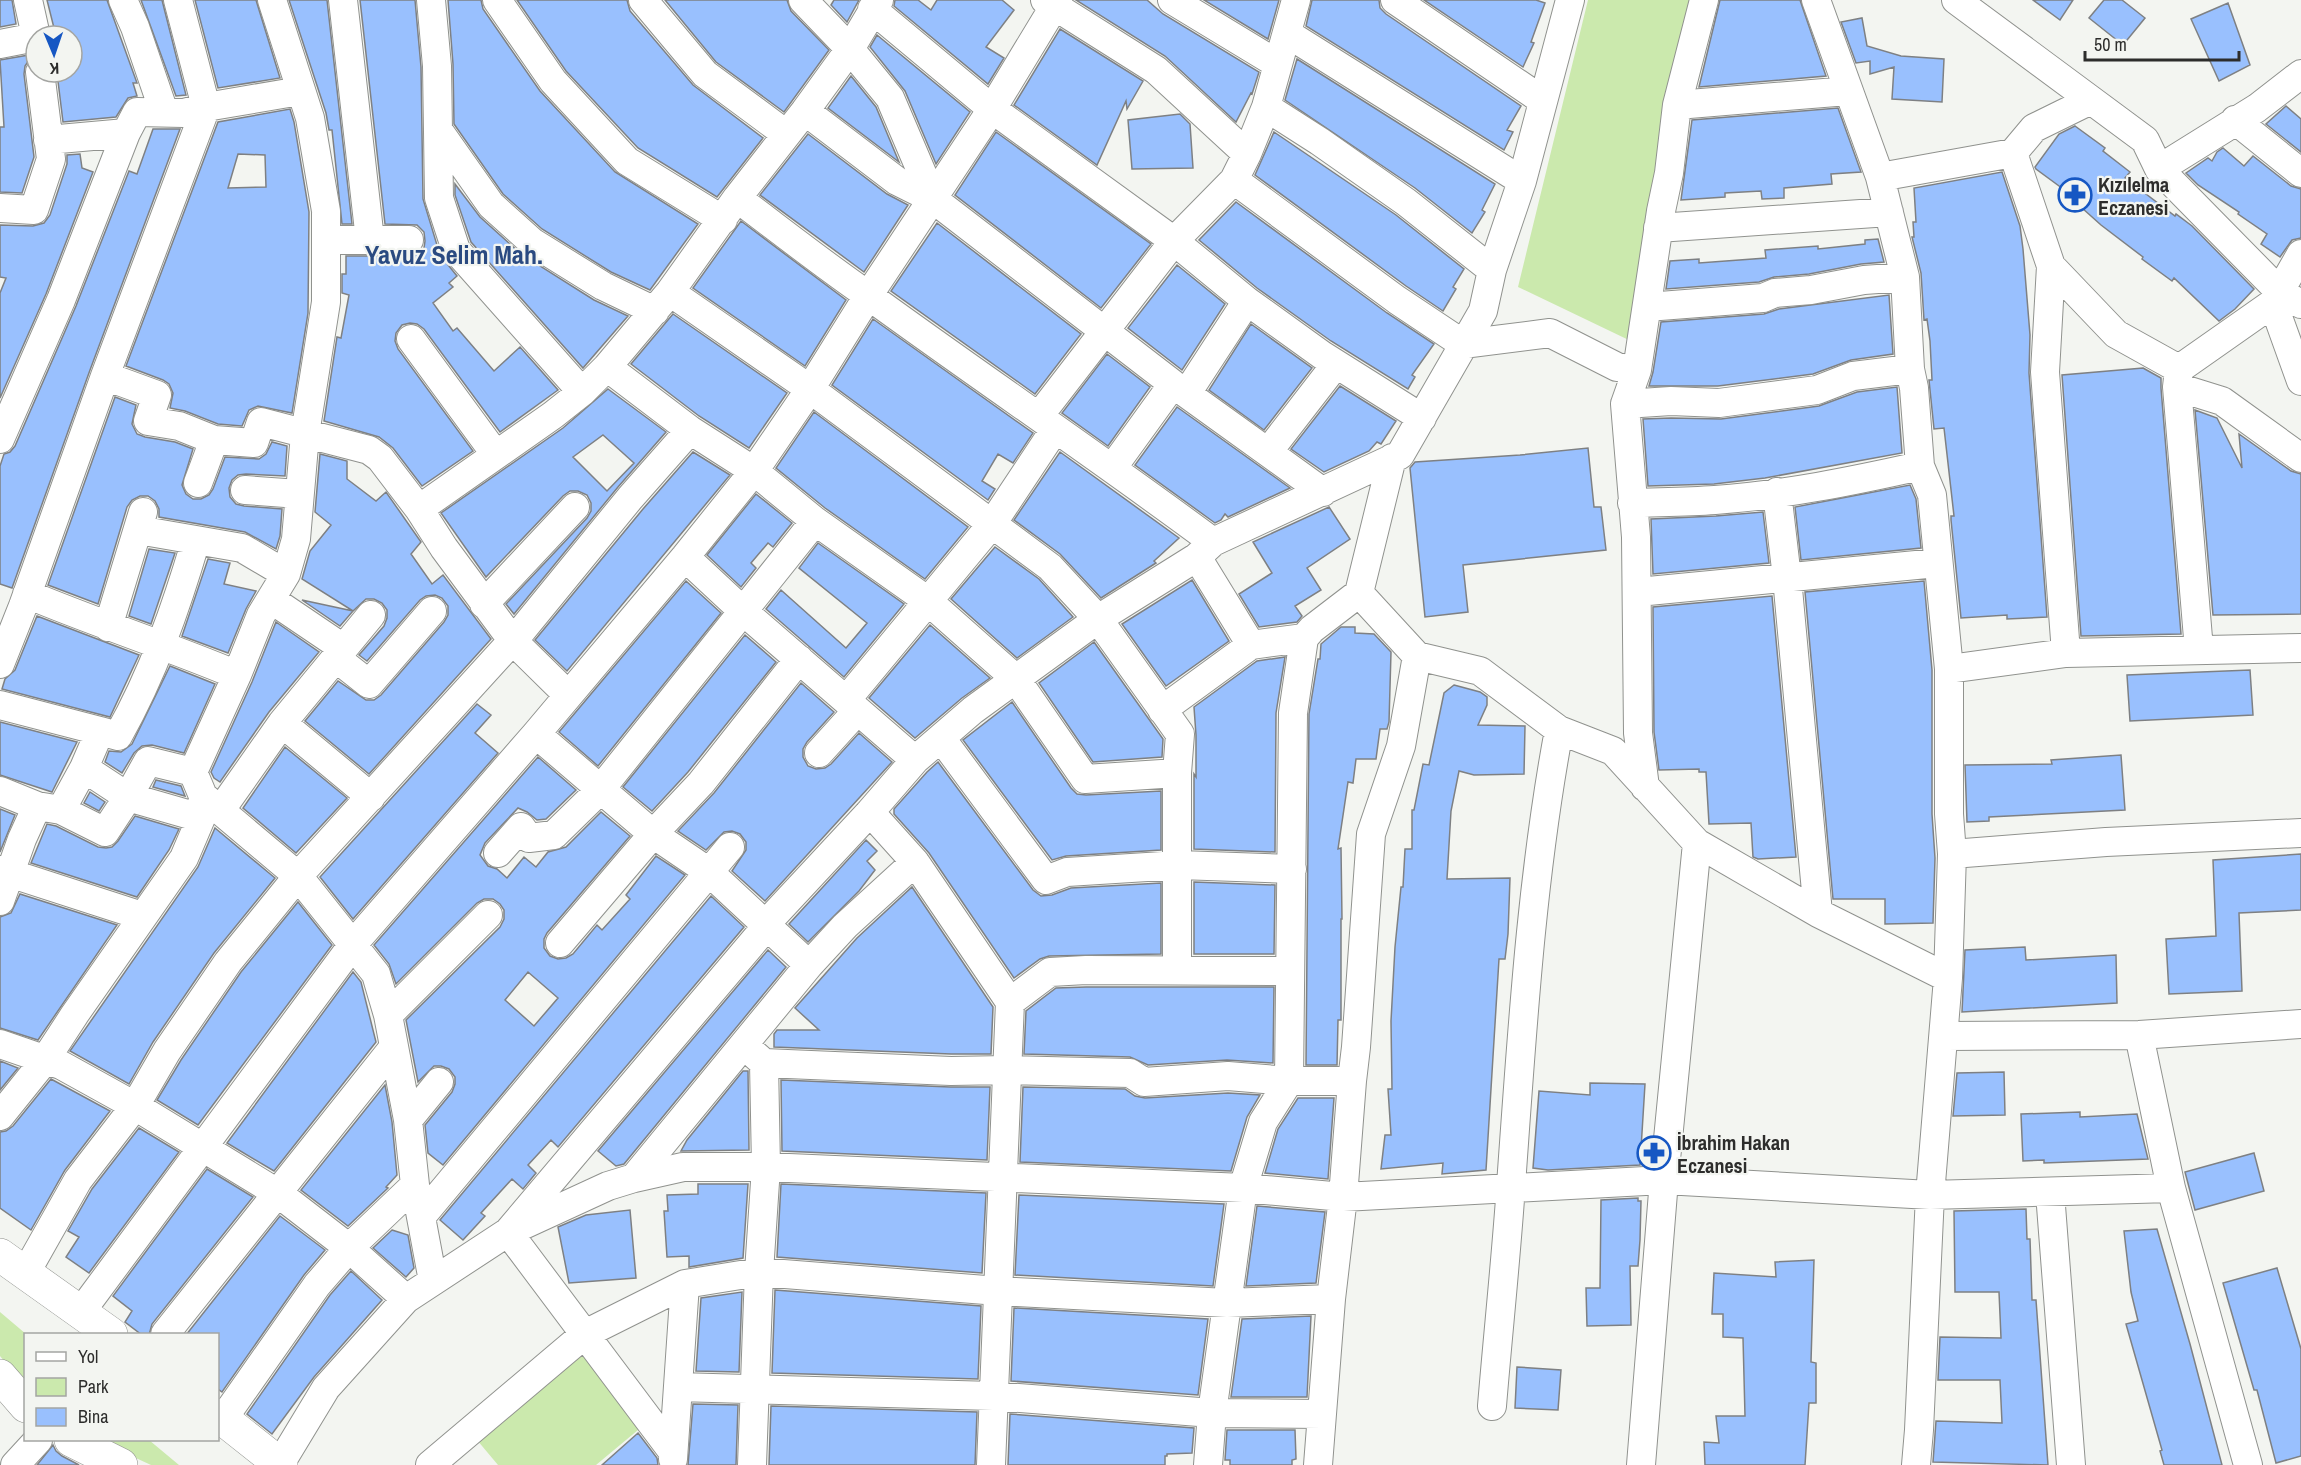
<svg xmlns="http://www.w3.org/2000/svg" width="2301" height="1465" viewBox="0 0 2301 1465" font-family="'Archivo Narrow',sans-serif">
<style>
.green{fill:#cbe9ad}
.building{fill:#99c0fe;stroke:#7e8083;stroke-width:1.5;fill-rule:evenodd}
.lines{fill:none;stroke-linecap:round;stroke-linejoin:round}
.minor-casing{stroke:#90928e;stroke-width:30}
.major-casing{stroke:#90928e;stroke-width:34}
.minor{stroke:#fff;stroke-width:28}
.major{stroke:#fff;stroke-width:33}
.labels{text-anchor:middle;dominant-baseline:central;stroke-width:4.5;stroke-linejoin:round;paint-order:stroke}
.poi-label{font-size:20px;font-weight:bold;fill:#2d2d2c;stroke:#f3f5f1;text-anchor:start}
.district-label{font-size:26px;font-weight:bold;fill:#2a4a81;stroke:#f3f5f1}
</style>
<rect width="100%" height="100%" fill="#f3f5f1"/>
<path class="green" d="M1588,0H1698L1635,343L1518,287Z
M0,1312L26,1334L25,1387L0,1356Z
M582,1344L644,1425L596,1465H498L477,1440Z
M97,1440H149L179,1465H151Z"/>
<path class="building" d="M0,0H12L16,24L0,27Z
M47,0H107L137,83H133L137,96L128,98L116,117L63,122L57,73L72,72V36H56Z
M141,0H162L186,95L176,96Z
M195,0H256L280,78L218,88Z
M289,0H327L352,224H342L332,130H329L326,113Z
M360,0H415L421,67L423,199L440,255L457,276L449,283L453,287L433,303L453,331L457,328L494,371L520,347L558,390L500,432L424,329L417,324L410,323L402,325L396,333L395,341L398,349L473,451L422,486L393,448L379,437L324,421L337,337L341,338L349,295L342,293V274H346V256H410L418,254L424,248L425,241L424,232L417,225L385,224Z
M448,0H481L483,9L540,91L615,172L698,224L650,290L611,272L542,229L503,194L454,124L453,64Z
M517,0H627L630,11L693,85L763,138L717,197L638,148L566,71Z
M665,0H787L791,11L829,50L784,112L716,62Z
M834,0H859L847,22L831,5Z
M895,0H918L931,10L937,0H1002L1014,10L986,47L1004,58L988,84L894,6Z
M1076,0H1147L1163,14L1259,72L1252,94L1251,93L1236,122L1165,56Z
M1204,0H1279L1268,39Z
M1312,0H1379L1380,8L1386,14L1521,106L1507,130L1513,132L1504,150L1306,26Z
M1424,0H1536L1545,3L1531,42L1534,43L1523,67Z
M1720,0H1800L1826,76L1699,87Z
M2033,0H2073L2060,20Z
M2104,0H2122L2145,18L2123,45L2089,18Z
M2228,3L2250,65L2219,81L2191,19Z
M1862,18L1867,46L1901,56L1944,59L1942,102L1892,99L1894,67L1870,74V61L1856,63L1841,22Z
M1060,29L1143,81L1127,109L1126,101L1097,165L1014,105Z
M877,35L970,112L936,164L905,91L870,47Z
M29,55V60L25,66L24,74L34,157L22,193L0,192V127H4L0,60Z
M1297,59L1495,184L1482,210L1485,212L1472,233L1415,188L1285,100Z
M851,76L876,107L899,162L828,108Z
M2286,106L2301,119V152L2266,124Z
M1838,108L1861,172L1831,174L1832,184L1784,188V198L1762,199L1761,191L1725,193V197L1681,200L1692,120Z
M290,109L294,122L309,212L308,313L292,413L258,406L249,410L242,426L218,424L185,411L170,408L173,393L169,384L163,380L126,366L218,122ZM238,154L265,155L266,187L228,188Z
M1180,114L1190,124L1193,168L1132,169L1128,120Z
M2075,126L2105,148L2103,151L2130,172L2125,178L2175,216L2176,214L2192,226L2254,289L2235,309L2219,321L2174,278L2172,281L2142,259L2143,257L2101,225L2072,199L2074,197L2036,169L2035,167L2059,134Z
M153,129H180L90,370L12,588L0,584V466L4,454L10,452L15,446L76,306L129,171L137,174Z
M996,132L1151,244L1101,308L955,195Z
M1274,132L1396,215L1464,269L1453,287L1456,289L1443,311L1406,286L1255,175Z
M808,134L887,194L908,205L864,272L760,195Z
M2223,148L2244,166L2253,156L2291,186L2301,189V238L2292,240L2280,257L2261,244L2267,234L2238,214L2239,212L2198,185L2186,173L2208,158L2212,161L2217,152Z
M80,154L82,168L93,172L46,294L0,398V293L6,278L0,277V225L33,226L44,223L50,215L67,164V155Z
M2002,172L2020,226L2023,249L2030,335L2029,373L2047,617L2007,619V615L1961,618L1951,520V516H1954L1944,428L1934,429L1929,380H1932L1930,341L1927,319L1924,320L1921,273L1912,237H1914L1913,222H1916L1914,188Z
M455,184L480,217L521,254L594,300L628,316L583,368L471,242L455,195Z
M1236,202L1387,313L1434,344L1412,375L1415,377L1408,389L1331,341L1257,288L1199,240Z
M741,221L846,300L805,366L693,288Z
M937,223L1081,334L1035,394L891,291Z
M1878,239L1884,262L1861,264L1809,274L1774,277L1759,282L1666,289L1670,261L1699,259V263L1766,258L1765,250L1818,246V249L1865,244V240Z
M1177,265L1225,304L1182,370L1128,328Z
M1889,295L1893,354L1851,360L1813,374L1718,386H1649L1653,372L1661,322L1764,314L1779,309Z
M673,314L787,393L749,448L699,416L631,364Z
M873,319L1033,433L1013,463L998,454L982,481L995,489L988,500L832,385Z
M1251,324L1312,368L1264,430L1209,390Z
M1107,354L1150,387L1108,446L1062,413Z
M2143,368L2161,378V388L2181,634L2081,636L2062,375Z
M1340,386L1396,421L1381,444L1377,442L1369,451L1324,472L1291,449Z
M1897,387L1902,453L1765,478L1714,484L1648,486L1643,419L1671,418L1721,419L1819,406L1857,392Z
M608,389L666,432L618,487L514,614L506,604L587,518L591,511V503L587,495L578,491H570L563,496L486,577L441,513L563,428ZM603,435L634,463L607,491L573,457Z
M115,397L136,405L132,424L137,434L145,437L175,442L193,449L182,485L186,494L193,499H201L209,495L213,489L225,457L259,459L266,454L272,442L287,446L285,476L246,474L238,475L232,480L229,488L230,497L236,504L244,506L282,509L280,536L276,549L245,532L159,517V509L155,501L148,496H140L132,500L127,507L98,604L48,585Z
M1177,407L1290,488L1228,517L1225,514L1221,520L1215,523L1135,465Z
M2195,410L2217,418L2242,468L2239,434L2291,471L2301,474V614L2213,615Z
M814,412L968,527L925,579L825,508L776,468Z
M1588,448L1594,507H1601L1606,550L1463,565L1468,612L1425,617L1410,468L1415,462L1520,455Z
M693,452L730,475L567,671L535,640L643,509Z
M1060,452L1179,538L1154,561L1156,563L1101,598L1060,554L1014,520Z
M320,454L347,461V479L376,501L386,492L421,542L411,554L432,584L443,575L491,639L369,774L305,721L338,681L366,700H374L381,695L444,622L448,615V606L442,598L435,595L426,596L420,600L367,661L359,655L384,626L387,618V610L382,603L374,599H366L353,611L302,579L310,551L331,525L315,512Z
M1910,485L1916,499L1921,548L1801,560L1795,507Z
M756,494L792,523L773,547L768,543L751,563L756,568L741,587L707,555Z
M1329,507L1350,539L1307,568L1321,590L1295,606L1302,616L1297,622L1259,627L1239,594L1272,573L1253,542Z
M1763,512L1769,563L1653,574L1651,519L1716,516Z
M818,543L904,604L844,677L766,609L781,590L846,648L867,623L799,568Z
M995,547L1039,579L1073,617L1017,658L951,599Z
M149,549L175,553L151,624L129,616Z
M208,559L230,563L224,584L256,591L246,609L228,653L182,636Z
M1192,580L1229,641L1166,686L1122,624Z
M686,581L721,613L598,766L559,732Z
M1924,581L1932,670V814L1935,858L1933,923L1885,924V899H1833L1805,592Z
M1772,596L1796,857L1758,859L1753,857L1751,823L1709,824L1706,772H1699V769L1659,770L1654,732L1653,607Z
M302,600L353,611L340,626Z
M37,616L139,655L110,717L2,689L5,679L15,670Z
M276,622L319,652L269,712L220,782L214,778L211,772L252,682Z
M930,625L990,678L962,698L915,738L869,698Z
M1341,627H1355V633L1374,634L1391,652L1389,722L1387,729H1380L1376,759H1356L1353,783L1348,782L1338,849L1341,848L1342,919H1341V1020H1338L1337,1065H1306L1309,714L1318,659H1320L1321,644Z
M745,635L776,662L688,772L652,811L623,787Z
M1094,642L1163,739L1162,757L1093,762L1039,683Z
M1285,657L1276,713L1275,852L1194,849V774L1196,777V735L1194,707L1257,661Z
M170,666L215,684L184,753L152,745L142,746L134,753L122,773L105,762L109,751L121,752L132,744Z
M2250,670L2253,715L2130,721L2127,675Z
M801,683L834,712L807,742L803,749V757L808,766L816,769L825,768L831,764L859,733L892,762L765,901L732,871L746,850V842L740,834L732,831L724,832L706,850L678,831L714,793Z
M1454,685L1480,692L1487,697V705L1478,725L1525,726L1524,774L1474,775L1459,771L1451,811L1447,879L1510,878L1508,934L1505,959H1499L1486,1170L1442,1174L1443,1163L1381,1169L1385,1135H1391L1388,1089H1392L1391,1021L1395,947L1401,887H1403L1405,849H1412V810H1414L1423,764L1429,765L1444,693Z
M1012,702L1071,788L1077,794L1086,795L1161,791V850L1066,856L1052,860L963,740Z
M477,704L491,715L475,733L498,753L353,919L320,877Z
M0,722L77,742L52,792L0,775Z
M285,747L347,798L296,853L243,808Z
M2121,755L2125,810L1989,817V821L1967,822L1965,765L2052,764L2051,760Z
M538,757L576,790L546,819L537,820L527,812L518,808L485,843L480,855L488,866L497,869L507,878L524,857L536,867L548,852L566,847L601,812L630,836L547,933L544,939V948L550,956L558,959L566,958L573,954L597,925L602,930L630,899L626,895L656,856L685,875L443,1165L428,1153L425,1125L452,1092L455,1084V1077L449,1069L441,1066H434L418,1082L406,1020L500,927L504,919V910L500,904L493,899H484L477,903L396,984L389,964L374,945ZM528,972L558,998L534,1026L505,1000Z
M938,762L1033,890L1041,896L1052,895L1071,888L1161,883V954L1049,956L1040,959L1014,978L929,853L894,814V809L927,772Z
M156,780L181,786L185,796L153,787Z
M90,792L105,802L99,811L84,803Z
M0,809L15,815L0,852Z
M135,816L179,829L169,850L137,897L31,863L47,824L56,826L98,847L106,848L112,847L118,841Z
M215,828L275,878L214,953L153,1042L129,1084L70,1051L198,867Z
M866,840L877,851L867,861L875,870L859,891L808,942L789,924Z
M2301,854V910L2239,913L2242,991L2169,994L2166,939L2216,936L2213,860Z
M1194,882L1275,885L1274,954H1194Z
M912,887L993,1007L991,1054H951L774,1047V1034L777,1030H819L795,1008L857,938Z
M20,894L117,925L38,1040L0,1028V917L11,913Z
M711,896L744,927L558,1147L551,1140L528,1165L536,1173L523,1189L512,1179L481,1213L485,1216L463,1240L440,1220Z
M298,902L332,945L198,1125L157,1100L181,1060L241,972Z
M2025,947L2026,960L2116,955L2117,1003L1962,1012L1965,950Z
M768,950L786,967L624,1164L616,1166L598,1151Z
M353,972L361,982L376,1042L274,1171L227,1143Z
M1086,987H1274L1273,1063L1227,1060L1148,1065L1130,1057L1024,1054L1026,1011L1056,988Z
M0,1061L18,1068L0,1090Z
M743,1071H748L749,1150L681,1151L687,1140Z
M2004,1072L2005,1115L1953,1116L1957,1073Z
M51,1079L110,1111L65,1170L31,1230L0,1208V1132L6,1131L13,1126Z
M781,1080L950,1087H990L987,1160L782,1151Z
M1590,1083L1645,1084L1640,1165L1548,1170L1533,1168L1539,1091L1590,1095Z
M385,1085L392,1122L397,1175L386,1187L388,1188L348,1226L301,1190Z
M1023,1087L1125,1089L1135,1096L1145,1098L1228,1093L1260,1095L1247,1117L1231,1171L1020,1162Z
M1298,1098H1334L1328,1179L1265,1173L1278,1129Z
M2080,1112V1117L2137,1114L2148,1159L2044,1163V1160L2023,1161L2021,1114Z
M139,1128L179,1152L89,1273L66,1257L79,1237L68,1231L92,1189Z
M2254,1153L2264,1191L2195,1210L2185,1172Z
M207,1169L253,1197L152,1324L149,1335H142L125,1322L132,1311L113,1296Z
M698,1184H748L743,1258L689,1267V1256L667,1257L664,1211H668L667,1195L698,1194Z
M781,1184L986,1193L982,1273L777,1257Z
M1019,1195L1224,1204L1213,1286L1015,1275Z
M1638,1198V1201H1641L1640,1240L1638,1266H1630L1631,1325L1587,1326L1586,1288H1600L1601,1200Z
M1257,1206L1325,1212L1316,1283L1246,1286Z
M2026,1209L2027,1239H2030L2032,1300H2036L2048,1465L1933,1462L1936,1421L2002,1423L2000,1380H1938L1940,1337L2001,1338L1999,1292H1955L1954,1211Z
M630,1210L636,1278L569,1283L558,1227L586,1215Z
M280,1216L325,1250L304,1275L222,1392L218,1389V1335H186Z
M2157,1229L2190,1344L2222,1465H2164L2160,1451L2162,1450L2126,1324L2138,1321L2131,1292L2124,1231Z
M392,1230L408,1235L414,1268L406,1277L373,1248Z
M1814,1260L1811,1362L1816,1363V1403H1809L1805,1465H1705L1704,1442L1719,1443L1716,1416H1745L1743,1338L1723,1337V1314H1712L1714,1273L1776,1277L1775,1262Z
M2277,1268L2301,1349V1456L2276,1463L2257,1390H2254L2223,1283Z
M351,1271L382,1300L314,1377L272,1434L247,1414L330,1295Z
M775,1290L981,1306L978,1379L772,1373Z
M742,1292L739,1372L696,1371L701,1298Z
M1014,1308L1208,1319L1198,1395L1011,1381Z
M1311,1316L1307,1397H1231L1242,1319Z
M1517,1367L1561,1370L1558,1410L1515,1408Z
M693,1404L738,1405L736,1465H688Z
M771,1406L977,1412L975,1465H769Z
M1010,1414L1194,1428L1192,1453L1167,1454V1456H1165V1465H1008Z
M1227,1430H1295L1296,1459L1292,1460V1465H1230V1460H1225Z
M638,1433L657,1458L658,1465H602Z
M53,1445L56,1451L62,1456L79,1465H37Z"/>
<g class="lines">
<g class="minor-casing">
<path id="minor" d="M28,0L36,36
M123,0L135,27L164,112
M431,0L437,66L439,198L456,250L582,392
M497,0L553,81L627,161L723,220
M643,0L705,74L786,134
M803,0L850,49L890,98L933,199
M1045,0L1156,70L1247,154
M1172,0L1276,63
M1395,0L1542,100
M1816,0L1880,177L1905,277L1910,369L1914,388L1920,466L1932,495L1949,669V814L1952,854L1948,978L1930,1195L1919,1430L1916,1465
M1956,0L2145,140L2159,169L2280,292L2301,304
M872,9L992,109L1174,241L1247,301L1322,355L1422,418
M1288,34L1522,181
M0,44L36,37
M1677,105L1848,91
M1266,107L1319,141L1406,202L1492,270
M805,111L897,181L933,199L1173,384L1323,492
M2235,120L2301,173
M439,131L491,205L532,242L603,286L655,311
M48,140L126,133
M2159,169L2257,108L2301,74
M1880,177L2013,153
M1234,180L1397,300L1463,344L1550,333L1617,367L1637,370
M737,198C781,231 824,265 869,296C983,379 1100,458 1213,542
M0,208L34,210L51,159L40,72
M1658,228L1889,212
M327,240H370L343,0
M370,240H409
M2051,266L2116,334L2179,369
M670,292L810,389L1050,567L1098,619L1180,734L1177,773V970
M2273,303L2301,381
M1647,307L1763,298L1775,293L1811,290L1864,280L1905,277
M411,339L496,455
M607,367L690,430L754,471L815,521L928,601L1016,679L1085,779L1177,773
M105,376L157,395L148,421L179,426L214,440L254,443L261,422L369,450L380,458L419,509L444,548L512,640L568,695
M2177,387L2222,401L2301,458
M1187,393L1247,301
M1625,404L1671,401L1719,403L1817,390L1853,376L1910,369
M1039,416L1174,241L1234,180L1247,154L1266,107L1296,0
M0,439L61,300L126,133L137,112L184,113L206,107L300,91
M1268,452L1336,364
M1392,458L1359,593L1417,656L1480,671L1559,730L1613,751L1697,843L1818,913L1948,978
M1113,467L1173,384
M198,483L214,440
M245,490L299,494
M1777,492L1787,578L1818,913
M1632,503C1659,502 1687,502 1715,500C1784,495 1853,481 1920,466
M419,509L553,415L582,392L607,367L670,292L737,198L805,111L850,49L879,0
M138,530L242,548L286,574
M685,557L744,612L915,760
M1197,557L1251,645
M1638,592L1937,563
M27,594C96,623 168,646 237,675
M272,600L343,648
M484,604L575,507
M108,627L143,512
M2199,650L2177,387L2179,369L2273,303L2301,254
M2066,653L2045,372L2051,266L2013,153L2034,128L2091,100
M336,658L369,684L432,611
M0,664L23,606L105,376L206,107L178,0
M1949,669L2066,653L2301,648
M847,699L992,524L1055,429
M0,705L100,731
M1162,710L1251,645L1304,638L1312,629L1359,593
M282,723L371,797
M536,734L653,834L709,872L809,965
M941,738L1046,880L1067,872L1179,865L1292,869
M819,753L857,711
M193,772L148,761L128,797L201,818
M1645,787L1638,733L1636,537L1625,404L1637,370L1661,211L1669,173L1677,105L1704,0
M0,791L37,806
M203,796L298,876L376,974L388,1015L408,1120L415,1185L433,1281
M61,810L84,768
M220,811L282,723L371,615
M498,853L521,827L529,838L554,835L600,790L815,521
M1952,854L2106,842L2301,833
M915,862L1010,1002
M0,870L142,916
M0,901L22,839L37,806L61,810L105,832L128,797L84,768L100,731L118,736C153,674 176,608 196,540
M560,943L653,834L701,783L799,659
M388,1015L488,915
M2139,1035L2171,1188L2248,1465
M1945,1036L2139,1035L2301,1024
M0,1044L61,1065L135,1106L279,1194L349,1248L406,1299
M745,1046L764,1063L951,1071L1007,1070L1130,1073L1144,1082L1228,1076L1289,1081H1352
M0,1116L45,1060L75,1014L184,858L201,818L203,796L193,772L237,675L261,615L286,574L296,539L305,434L326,302V211L310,118L272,0
M408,1120L439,1082
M634,1178L683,1167H766L1243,1188L1343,1197L1664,1180L1930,1195L2171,1188
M2050,1193L2071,1465
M421,1217L730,847
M25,1274L78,1180L135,1106L167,1051L228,962L298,876L523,629L630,498L690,430
M80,1313L354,943L536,734L685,557L754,471L810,389L868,296L992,109L1058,0
M165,1334L393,1048
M678,1387L993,1396L1212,1413L1322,1414
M1492,1406C1498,1333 1506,1259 1511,1185C1522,1033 1531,880 1559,730
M223,1419L317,1285L349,1248L415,1185
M673,1452L508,1232L760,934L762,928L870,812L915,760L973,710L1098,619L1197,557L1213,542L1400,455L1483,311L1492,270L1522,181L1570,0
M673,1459L685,1284
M280,1464L326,1388L406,1299L508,1232L608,1186L634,1178L809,965L845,926L915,862L870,812
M15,1465L38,1440
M430,1465L585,1334L685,1284L759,1272L998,1291L1227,1303L1331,1299
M752,1465L759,1272L766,1167L764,1063
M991,1465L1010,1002L1050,972L1086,970L1289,971
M1208,1465L1212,1413L1243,1188L1263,1122L1289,1081L1293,713L1304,638
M1318,1465L1331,1299L1343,1197L1352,1081L1356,1047L1371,834L1401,746L1417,656
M1641,1465L1664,1180L1697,843"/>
</g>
<g class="major-casing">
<path id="major" d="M0,1255L111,1334
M0,1376L26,1406
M218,1415L281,1465
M71,1440L121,1465"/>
</g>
<use href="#minor" class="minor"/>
<use href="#major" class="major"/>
</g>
<defs>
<g id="pharmacy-ring" transform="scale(1.725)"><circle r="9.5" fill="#f3f5f1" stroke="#1657c3" stroke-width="1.5"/><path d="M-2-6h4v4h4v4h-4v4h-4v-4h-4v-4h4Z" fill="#1657c3"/></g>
</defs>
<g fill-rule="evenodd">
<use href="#pharmacy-ring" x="2075" y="195"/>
<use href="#pharmacy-ring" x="1654" y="1153"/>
</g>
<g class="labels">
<g class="poi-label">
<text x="2098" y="184">Kızılelma<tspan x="2098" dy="23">Eczanesi</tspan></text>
<text x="1677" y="1142">İbrahim Hakan<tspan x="1677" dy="23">Eczanesi</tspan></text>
</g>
<g class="district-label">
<text x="454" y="254">Yavuz Selim Mah.</text>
</g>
</g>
<rect x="24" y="1333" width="195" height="108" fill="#f3f5f1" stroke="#a4a5a2" stroke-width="1.5"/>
<rect x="36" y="1352" width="30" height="9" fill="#ffffff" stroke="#a4a5a2" stroke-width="1.5"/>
<text x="78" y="1363" font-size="18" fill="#2d2d2c">Yol</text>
<rect x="36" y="1378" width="30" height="18" fill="#cbe9ad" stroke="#a4a5a2" stroke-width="1.5"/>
<text x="78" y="1393" font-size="18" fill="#2d2d2c">Park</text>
<rect x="36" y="1408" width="30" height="18" fill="#99c0fe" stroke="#a4a5a2" stroke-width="1.5"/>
<text x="78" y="1423" font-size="18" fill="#2d2d2c">Bina</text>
<g transform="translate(54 54) rotate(178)"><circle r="28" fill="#f3f5f1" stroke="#a4a5a2" stroke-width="1.5"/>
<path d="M0-4.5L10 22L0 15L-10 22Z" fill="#1657c3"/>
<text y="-9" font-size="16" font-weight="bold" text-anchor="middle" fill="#2d2d2c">K</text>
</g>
<path d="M2085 51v9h154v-9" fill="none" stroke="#2d2d2c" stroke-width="3"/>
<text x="2094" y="51" font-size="18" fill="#2d2d2c" stroke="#f3f5f1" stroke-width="4.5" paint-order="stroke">50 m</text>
</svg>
